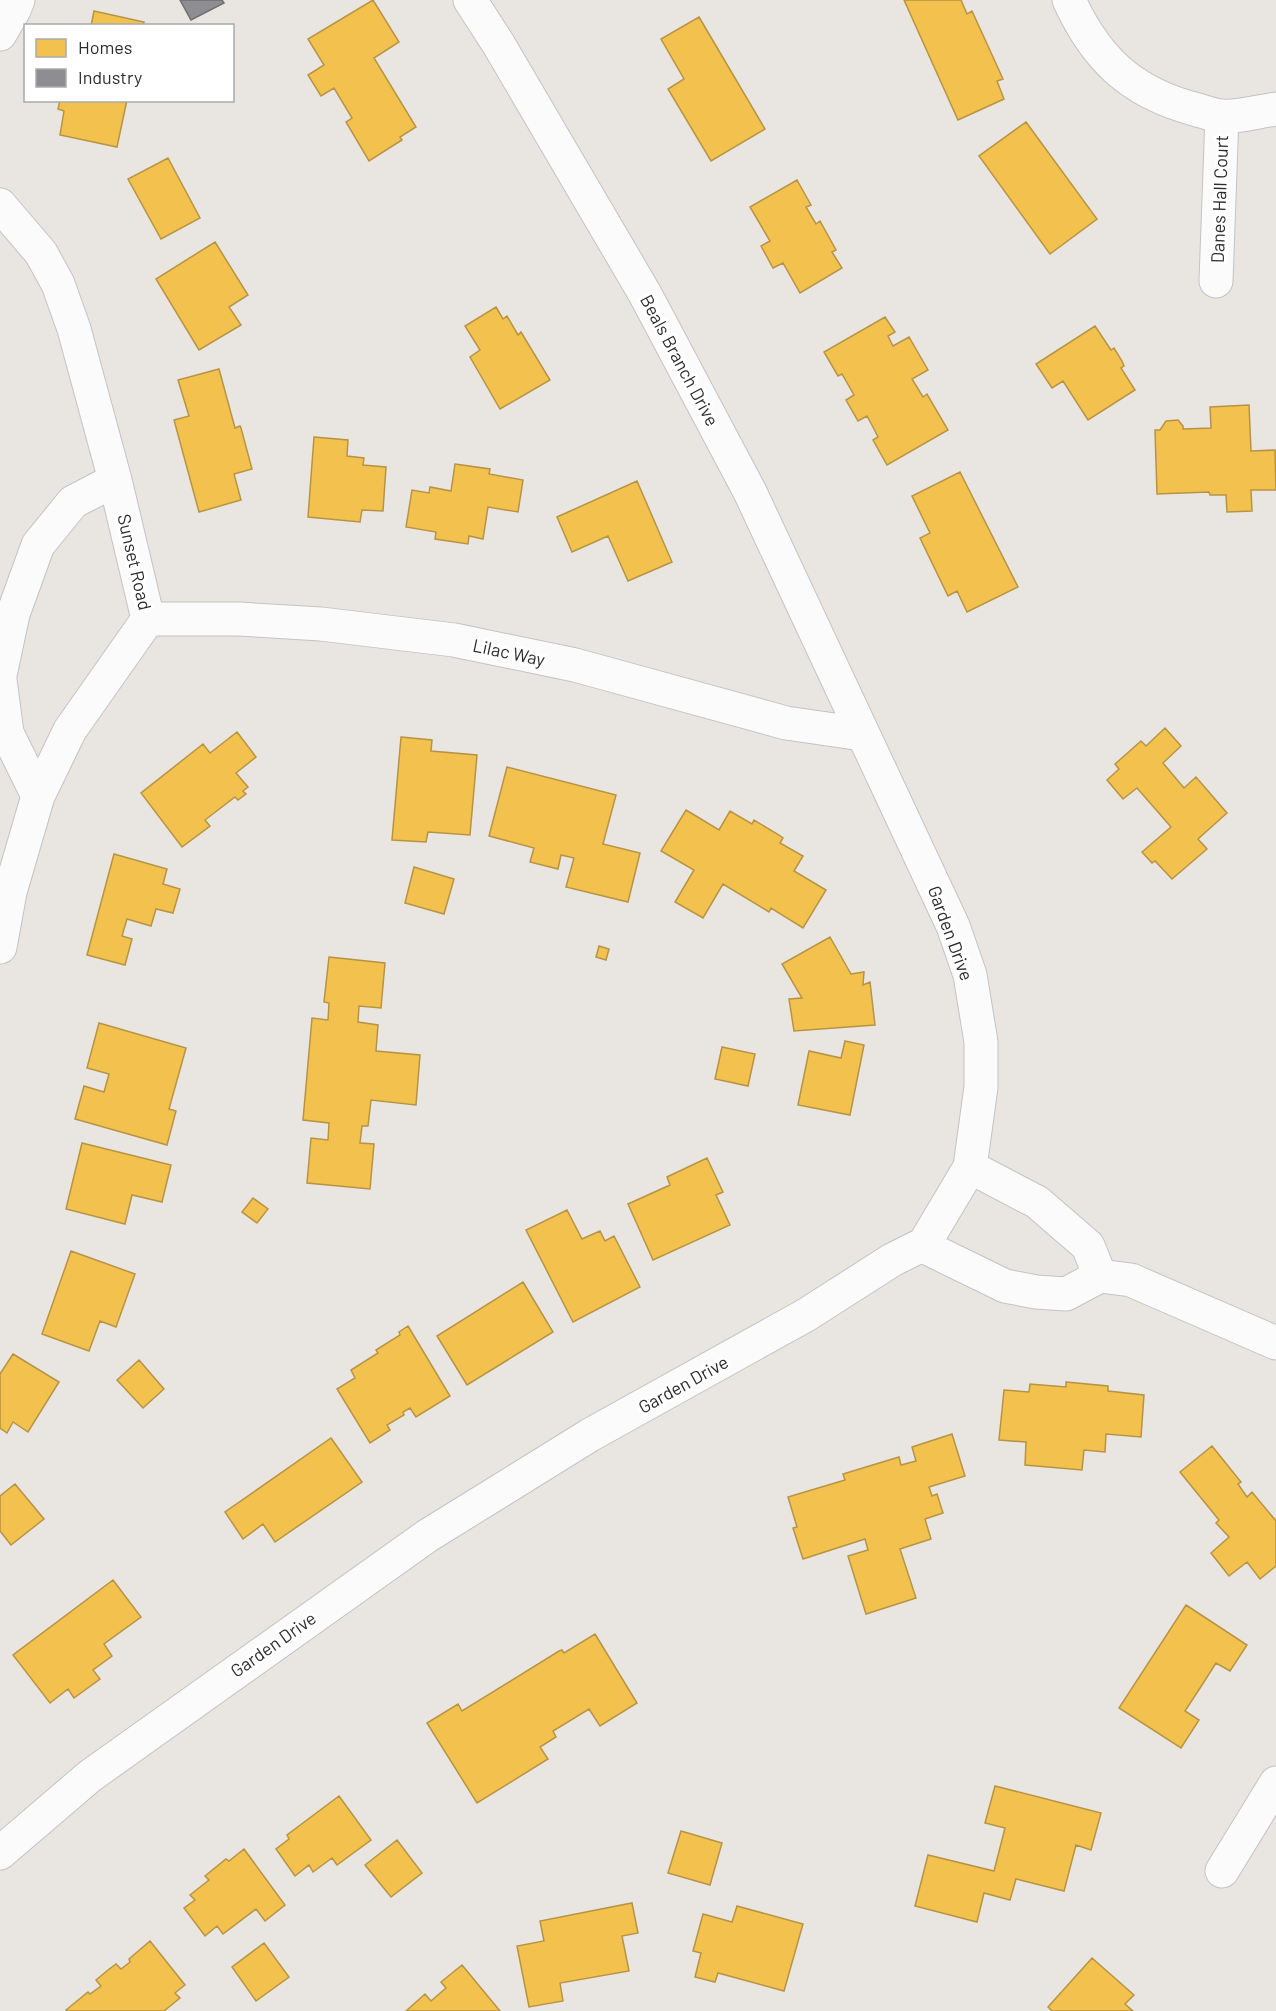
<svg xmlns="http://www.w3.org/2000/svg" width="1276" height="2011" viewBox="0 0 1276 2011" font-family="Barlow,sans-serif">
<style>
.homes{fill:#f2c14e;stroke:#b79444;stroke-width:1.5}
.industry{fill:#8d8d92;stroke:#707073;stroke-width:1.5}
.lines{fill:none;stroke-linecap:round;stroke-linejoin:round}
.street-casing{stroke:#c4c3c2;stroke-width:35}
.street{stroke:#fcfbfb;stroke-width:33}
.labels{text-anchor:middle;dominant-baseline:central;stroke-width:6;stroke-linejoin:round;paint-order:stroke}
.street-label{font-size:18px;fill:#2c2c2c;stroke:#fff}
</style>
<rect width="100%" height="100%" fill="#e9e6e2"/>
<path class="homes" d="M373,0L399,42L374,58L416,127L400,137L402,140L369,161L346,122L352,118L334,88L321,96L308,75L324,65L308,39Z
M904,0H961L967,14L972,11L1003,79L997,81L1004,99L958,120Z
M94,11L144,22L143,26H91Z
M699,17L765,129L711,161L668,89L684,79L661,39Z
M60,100H127L117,147L60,135L64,111L58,109Z
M1026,122L1097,219L1050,254L979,156Z
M168,158L200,218L161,239L128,179Z
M797,180L811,205L806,207L816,224L820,221L836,250L832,252L842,268L800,293L783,263L773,268L761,246L770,241L750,207Z
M215,242L248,295L229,307L241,325L199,350L156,279Z
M496,307L503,319L507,316L518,335L521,332L550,380L500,409L470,357L480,350L465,326Z
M885,317L895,332L888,336L893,346L909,337L928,370L912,379L923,397L927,394L948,430L887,465L873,440L878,437L874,429L867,416L858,421L846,400L854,395L842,374L838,376L824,352Z
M1095,326L1111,350L1114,348L1122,361L1124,366L1121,368L1135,390L1088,420L1063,381L1052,388L1036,364Z
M219,369L235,428L240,426L241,428L252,469L234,474L241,500L199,512L174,420L189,416L178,380Z
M1249,405L1251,451L1275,450L1276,490H1251L1252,511L1227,512L1226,495H1210L1209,492L1157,494L1155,430H1160L1166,421L1178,420L1183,426V429L1211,428L1210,407Z
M314,437L348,440L347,456L364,458L363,465L386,467L383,511L362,510L360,522L308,517Z
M455,464L490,469L489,474L523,480L518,512L488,507L483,539L469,536L468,544L435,539L436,532L406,527L412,490L429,493L430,487L451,491Z
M960,472L1018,587L967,612L957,591L948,596L920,538L930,533L912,496Z
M637,481L672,562L628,581L608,536L572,552L557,517Z
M1165,728L1181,746L1163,763L1184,788L1196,777L1227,813L1198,839L1207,849L1172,879L1155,861L1152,863L1142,852L1171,827L1137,788L1123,799L1107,780L1119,769L1115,764L1141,741L1146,746Z
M237,732L256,757L236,773L248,787L243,791L246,794L238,800L235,797L205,820L210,826L182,847L141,793L203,744L210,753Z
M401,737L432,740L431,751L477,755L470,835L428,832L426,842L392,840Z
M507,767L616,795L603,844L640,853L628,902L566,887L574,858L561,855L558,869L530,862L534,848L489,836Z
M686,810L719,830L730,811L752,824L754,820L779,835L783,838L780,843L803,856L794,871L826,890L803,928L771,908L769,912L723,884L703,918L675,902L694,870L661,851Z
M114,854L167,869L163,884L180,889L173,913L156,909L151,926L127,919L122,936L132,939L125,965L87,955Z
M414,867L454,879L444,914L405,903Z
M830,937L851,974L864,972L863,985L870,982L875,1025L794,1031L789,999L802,998L782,964Z
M599,946L609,949L606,960L596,957Z
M329,957L385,963L381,1008L359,1006L358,1022L378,1025L376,1051L420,1055L416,1105L371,1100L368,1126H362L360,1143L374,1144L370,1189L307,1183L311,1138L328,1140L329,1123L303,1120L312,1018L328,1020L329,1003L324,1002Z
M99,1023L186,1048L169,1109L176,1111L167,1145L75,1119L84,1086L104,1092L109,1074L87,1068Z
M845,1041L864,1045L850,1115L798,1105L809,1051L841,1058Z
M722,1047L755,1054L748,1086L715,1079Z
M82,1143L171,1165L162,1202L132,1195L125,1224L66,1209Z
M707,1158L723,1192L716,1195L730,1225L653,1260L628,1204L670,1185L667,1177Z
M253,1198L268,1209L257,1223L242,1212Z
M567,1210L582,1239L600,1231L605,1241L614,1236L640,1287L573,1322L526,1230Z
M71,1251L135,1274L116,1327L100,1321L89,1351L42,1334Z
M523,1282L553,1332L467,1385L437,1336Z
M408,1326L450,1396L416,1417L410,1408L403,1412L404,1415L387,1425L390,1430L370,1443L337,1389L355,1378L351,1370L378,1353L376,1350L400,1335L399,1332Z
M13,1354L59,1382L28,1432L13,1422L7,1433L0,1428V1374Z
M139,1360L164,1389L143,1408L117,1380Z
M1066,1382L1108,1386V1391L1144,1395L1141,1437L1106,1434L1105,1452L1084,1450L1082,1470L1025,1465L1026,1442L999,1440L1004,1390L1029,1392L1030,1384L1066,1387Z
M952,1434L965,1476L929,1487L932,1496L937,1494L943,1513L925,1519L931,1539L900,1549L916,1598L866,1614L848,1556L868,1550L865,1539L803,1559L793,1528L797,1527L788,1497L845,1480L843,1474L899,1457L901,1465L916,1461L912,1447Z
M331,1438L362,1482L275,1542L263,1524L243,1539L225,1512Z
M1212,1446L1241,1482L1238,1484L1247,1497L1252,1492L1276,1521V1566L1260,1579L1247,1562L1229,1576L1211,1553L1229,1537L1216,1523L1219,1520L1180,1472Z
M15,1484L44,1519L11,1545L0,1531V1496Z
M113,1580L141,1617L104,1644L112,1656L93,1670L100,1679L74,1698L68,1689L50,1703L13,1655Z
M1186,1605L1247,1645L1230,1671L1216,1663L1202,1685L1185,1711L1199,1720L1181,1748L1119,1708Z
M595,1634L637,1703L600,1726L589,1709L553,1731L556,1737L540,1747L548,1759L477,1803L427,1723L458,1704L462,1711L559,1651L562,1650L564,1653Z
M995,1786L1101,1813L1091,1850L1076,1845L1064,1891L1016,1879L1010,1900L984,1893L977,1922L915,1906L928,1855L994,1871L1005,1828L985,1823Z
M339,1796L371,1840L337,1865L332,1858L313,1872L309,1865L295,1876L276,1849L289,1839L287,1835Z
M681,1831L722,1843L710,1885L668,1873Z
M397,1840L422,1873L391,1897L365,1865Z
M244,1849L285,1905L265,1921L256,1909L223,1934L217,1926L205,1936L184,1908L195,1900L190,1895L209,1880L205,1876L226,1859L229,1861Z
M632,1903L638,1933L622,1936L629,1971L560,1983L563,2001L529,2007L517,1946L544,1941L540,1921Z
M737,1906L803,1924L784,1991L718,1973L715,1982L695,1977L701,1953L693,1951L703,1914L732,1922Z
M150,1941L185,1985L175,1993L180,1998L164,2011H67L66,2010L88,1992L90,1994L101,1986L96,1980L108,1970L116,1964L121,1969L130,1962L129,1959Z
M264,1943L289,1977L256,2001L232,1967Z
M1092,1958L1134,1995L1125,2004L1133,2011H1052L1048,2007Z
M462,1965L500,2011H406L425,1994L431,2001L446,1988L441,1982Z"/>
<path class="industry" d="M180,0H222L224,3L191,20Z"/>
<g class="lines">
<g class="street-casing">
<path id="street" d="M1069,0C1096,59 1131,92 1194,109C1202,111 1212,115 1221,116C1236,118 1260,111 1276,109
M0,34L14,10L18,0
M0,205L41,253L58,284L74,329L115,480L148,619L70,730L38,796L10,892L0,947
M1216,281L1222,116
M148,619H239L321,624L454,640L575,665L786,723L862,734
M0,675L13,614L38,545L73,502L115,480
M0,680L7,733L38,796
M970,1167L1037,1202L1088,1246L1100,1276
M923,1246L1005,1286L1036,1292L1066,1294L1100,1276L1131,1280L1276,1343
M0,1853L90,1776L427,1536L590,1435L806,1315L892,1260L924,1244L923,1246L970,1167L981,1087V1042L970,975L953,926L750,492L645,294L499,45L470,0
M1222,1871L1276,1783"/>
</g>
<use href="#street" class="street"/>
</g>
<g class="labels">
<g class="street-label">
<text transform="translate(1219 199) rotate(-88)">Danes Hall Court</text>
<text transform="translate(680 360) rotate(62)">Beals Branch Drive</text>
<text transform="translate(135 562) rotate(77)">Sunset Road</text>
<text transform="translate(509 652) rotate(12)">Lilac Way</text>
<text transform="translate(951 933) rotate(70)">Garden Drive</text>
<text transform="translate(683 1384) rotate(-29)">Garden Drive</text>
<text transform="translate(273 1644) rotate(-35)">Garden Drive</text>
</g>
</g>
<rect x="24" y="24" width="210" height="78" fill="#ffffff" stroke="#ababab" stroke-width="1.5"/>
<rect x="36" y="39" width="30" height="18" fill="#f2c14e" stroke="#ababab" stroke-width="1.5"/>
<text x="78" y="54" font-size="18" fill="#2c2c2c">Homes</text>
<rect x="36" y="69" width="30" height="18" fill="#8d8d92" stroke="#ababab" stroke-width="1.5"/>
<text x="78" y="84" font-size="18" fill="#2c2c2c">Industry</text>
</svg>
